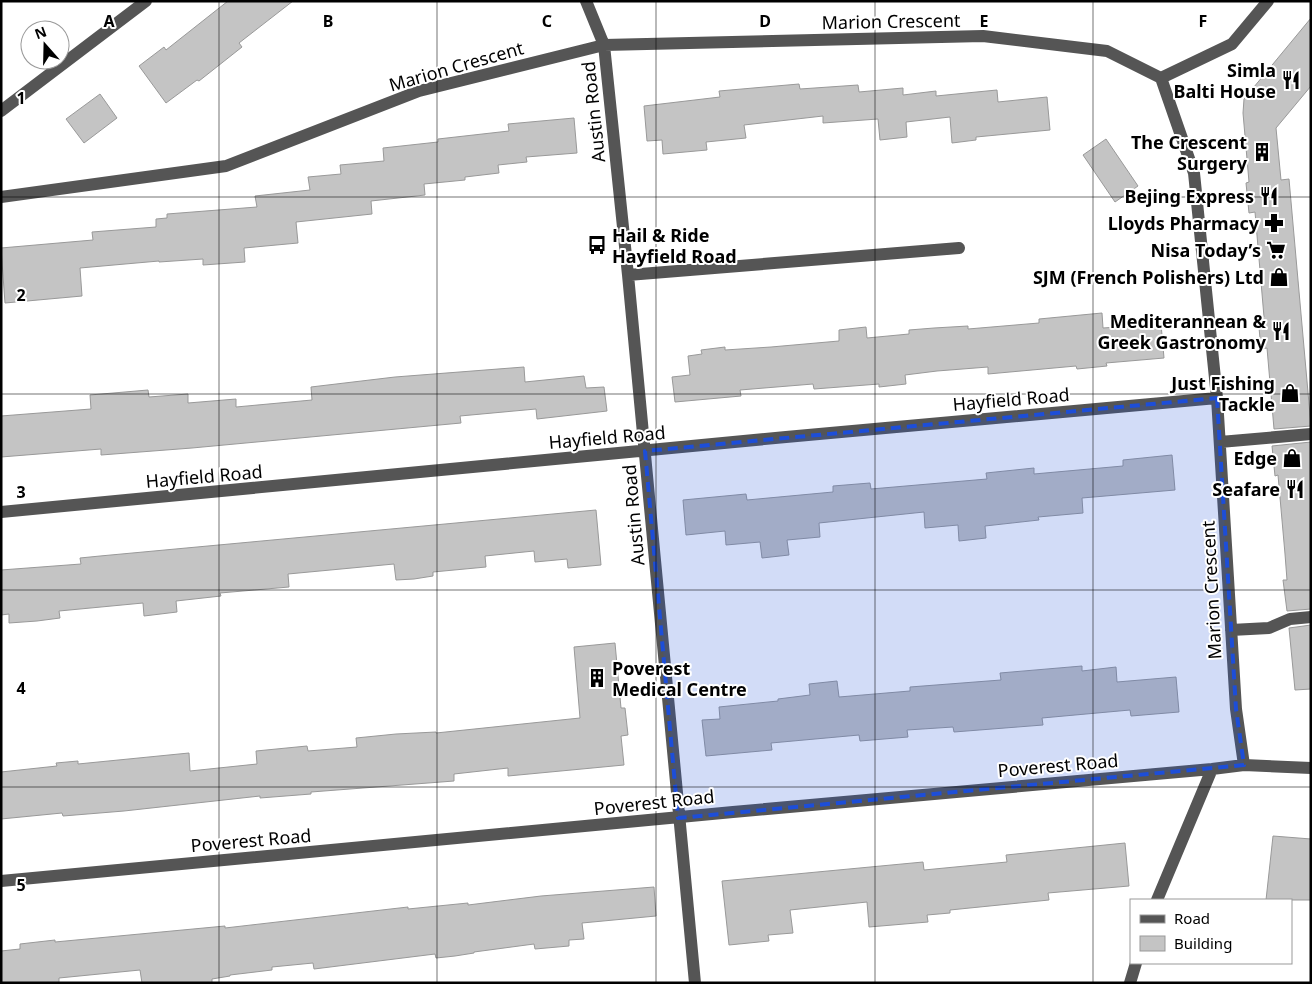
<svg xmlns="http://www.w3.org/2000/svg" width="1312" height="984" viewBox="0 0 1312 984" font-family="'Noto Sans',sans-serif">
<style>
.building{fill:#c4c4c4;stroke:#999}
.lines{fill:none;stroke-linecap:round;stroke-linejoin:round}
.minor{stroke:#555;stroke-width:12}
.marked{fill:#1d4ed8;fill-opacity:0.2;stroke:#1d4ed8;stroke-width:4;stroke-dasharray:10 6;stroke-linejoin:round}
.grid{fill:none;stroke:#000;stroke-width:1;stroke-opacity:0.55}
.labels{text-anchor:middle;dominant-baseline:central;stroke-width:4;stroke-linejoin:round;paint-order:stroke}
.street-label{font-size:18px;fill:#000;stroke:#fff}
.poi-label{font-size:18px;font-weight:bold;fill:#000;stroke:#fff;text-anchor:end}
.grid-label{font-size:16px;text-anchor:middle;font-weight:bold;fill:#000;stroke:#fff;stroke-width:4;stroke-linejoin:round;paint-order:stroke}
</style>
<rect width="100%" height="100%" fill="#fff"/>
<path class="building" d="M228,1H293L239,43L242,47L199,81L197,80L166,103L139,66L164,47L166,50Z
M1311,18V86L1276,128L1281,180L1289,179L1311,426L1274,429L1267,348L1261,349L1258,317H1264L1255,212L1249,213L1246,183L1249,182L1243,113L1244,99Z
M799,84L800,89L858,85L859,92L903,88V95L936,91V96L997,90L998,102L1047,97L1050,130L976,137V140L952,143L950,117L906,122L907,137L880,140L878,119L823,123V116L744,125L746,138L706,142L707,150L663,154L662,140L647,141L644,106L720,97L719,91Z
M100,94L117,118L84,143L66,119Z
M574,118L577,153L526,157L527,162L498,165L499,173L465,177V180L424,184L425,195L371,201L372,214L296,222L298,243L244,248L245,262L203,265V259L159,262V261L80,268L82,296L5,303L1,248L93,240L92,232L156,227V219L167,218V214L257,207L255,196L310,190L308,177L341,174L340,165L384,161L383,148L438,142V139L509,131L508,124Z
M1106,139L1138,186L1115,202L1083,155Z
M1102,313L1103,328L1161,324L1164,358L1106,363L1107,366L1077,369L1076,366L988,374V367L937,371L905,375L906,384L879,387V384L814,389L813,384L740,390L741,396L675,402L672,377L690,375L688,356L702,354L701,350L725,347V350L771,347L839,341V330L866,327L867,338L909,334V330L934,328L968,326V329L1039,323V319Z
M524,367L525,382L584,376L586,388L604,387L607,411L537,419L536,409L460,416L461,423L192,448L101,455V449L1,457V416L91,409L90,395L148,390L149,397L188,394V403L236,399V407L312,400L311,387L395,377Z
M1311,442V609L1287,611L1283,580H1287L1285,554L1278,475L1275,476L1272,446Z
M1172,455L1175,490L1082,498L1083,513L1038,517L1039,520L985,526L986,538L959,541L958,525L925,528L924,512L819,523L820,537L787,540L789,555L762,558L760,542L726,545L725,531L686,535L683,500L746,494L747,500L833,492V486L870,483L871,489L987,479L986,473L1034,468V474L1123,466V460Z
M596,510L601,565L568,568L567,559L535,562L534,551L485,556L486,567L433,572V576L414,579L396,580L394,564L288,574L289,587L220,593L221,596L176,601L177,612L144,616L143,603L59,611L60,618L37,621L9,623V614L1,615V570L81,564L80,558L100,556Z
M1311,625V689L1295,690L1289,628Z
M615,643L621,708H625L628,735L621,736L624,765L508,776V768L454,774V781L311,792V794L260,798V796L124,811L63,816L62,813L1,819V772L57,766L56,763L78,761V764L189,753L190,771L257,764L256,751L307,746L308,751L357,747L356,738L396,734L436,732V733L580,718L574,647Z
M1082,666V671L1116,667L1117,682L1176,677L1179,712L1131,716L1130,710L1042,718L1043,725L954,732L953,727L907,730L908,737L860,741L859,735L771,743L772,750L706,756L702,720L720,719L719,707L778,701V699L810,695L809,684L837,681L839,697L910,691V687L1001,680L1000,673Z
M1273,836L1311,839V900H1266Z
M1125,843L1129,886L1048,893L1049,900L950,910V913L927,915L928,922L869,927L867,902L790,910L793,933L768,935L769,941L729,945L722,881L923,862L924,870L1007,862L1006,855Z
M654,887L656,916L582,923L584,939L569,940V946L535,949L534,944L474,952V953L455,956L436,958L435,954L314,969L313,963L272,967V970L230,975V976L212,979V983H142L140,970L59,978V983H1V951L20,949V944L55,940V942L225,926V928L408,907V909L468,903V905L541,896Z"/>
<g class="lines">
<path class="minor" d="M586,1L604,45L628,275L695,983
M1161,78L1232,44L1268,1
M1,111L146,1
M1,197L226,166L419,91L604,45L983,36L1107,51L1161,78L1194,173L1217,398L1236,709L1244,765
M628,275L959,248
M1220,442L1311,434
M1,512L786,437L1217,398
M1231,630L1269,628L1290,619L1311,617
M1,881L733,812L1212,769L1244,765L1311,768
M1157,900L1212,769
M1130,983L1136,963"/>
</g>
<path class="marked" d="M1217,398L1236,709L1244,765L678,818L645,451Z"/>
<path class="grid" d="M219,1V983M437,1V983M656,1V983M875,1V983M1093,1V983M1,197H1311M1,394H1311M1,590H1311M1,787H1311"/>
<defs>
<g id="restaurant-bare" transform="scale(1.5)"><path d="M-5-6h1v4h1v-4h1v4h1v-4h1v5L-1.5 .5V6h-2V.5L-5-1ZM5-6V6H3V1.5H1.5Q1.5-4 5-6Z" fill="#000" stroke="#fff" stroke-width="2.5" paint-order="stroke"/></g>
<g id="building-bare" transform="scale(1.5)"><path d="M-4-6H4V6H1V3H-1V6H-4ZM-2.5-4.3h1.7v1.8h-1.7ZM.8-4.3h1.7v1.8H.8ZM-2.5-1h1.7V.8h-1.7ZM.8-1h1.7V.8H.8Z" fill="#000" stroke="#fff" stroke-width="2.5" paint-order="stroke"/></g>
<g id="pharmacy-bare" transform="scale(1.5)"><path d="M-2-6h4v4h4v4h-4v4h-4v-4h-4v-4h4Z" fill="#000" stroke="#fff" stroke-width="2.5" paint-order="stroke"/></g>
<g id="bus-bare" transform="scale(1.5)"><path d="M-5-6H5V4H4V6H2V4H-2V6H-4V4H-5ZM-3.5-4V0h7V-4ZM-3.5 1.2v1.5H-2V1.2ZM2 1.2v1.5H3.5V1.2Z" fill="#000" stroke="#fff" stroke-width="2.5" paint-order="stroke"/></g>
<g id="supermarket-bare" transform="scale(1.5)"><path d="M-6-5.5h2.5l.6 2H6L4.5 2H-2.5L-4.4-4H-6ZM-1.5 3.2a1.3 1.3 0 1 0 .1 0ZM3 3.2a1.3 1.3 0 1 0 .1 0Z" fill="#000" stroke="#fff" stroke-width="2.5" paint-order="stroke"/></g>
<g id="shop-bare" transform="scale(1.5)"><path d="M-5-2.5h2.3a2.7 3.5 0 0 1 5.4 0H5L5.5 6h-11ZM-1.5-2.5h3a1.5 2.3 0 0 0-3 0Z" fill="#000" stroke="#fff" stroke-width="2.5" paint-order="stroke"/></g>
</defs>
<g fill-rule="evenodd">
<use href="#restaurant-bare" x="1291" y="80"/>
<use href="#building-bare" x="1262" y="152"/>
<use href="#restaurant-bare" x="1269" y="196"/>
<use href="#pharmacy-bare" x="1274" y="223"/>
<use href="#bus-bare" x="597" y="245"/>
<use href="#supermarket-bare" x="1276" y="250"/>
<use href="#shop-bare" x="1279" y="277"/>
<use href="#restaurant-bare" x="1281" y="331"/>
<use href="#shop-bare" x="1290" y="393"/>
<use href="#shop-bare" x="1292" y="458"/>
<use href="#restaurant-bare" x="1295" y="489"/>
<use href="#building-bare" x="597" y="678"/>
</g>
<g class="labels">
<g class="street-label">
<text transform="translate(891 21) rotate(-1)">Marion Crescent</text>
<text transform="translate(456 66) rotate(-16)">Marion Crescent</text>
<text transform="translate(593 112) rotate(-96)">Austin Road</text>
<text transform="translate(1011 399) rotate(-5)">Hayfield Road</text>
<text transform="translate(607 437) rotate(-5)">Hayfield Road</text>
<text transform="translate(204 476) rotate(-5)">Hayfield Road</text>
<text transform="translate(633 515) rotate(-95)">Austin Road</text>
<text transform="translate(1211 590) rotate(-93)">Marion Crescent</text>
<text transform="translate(1058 765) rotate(-5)">Poverest Road</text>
<text transform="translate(654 802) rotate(-6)">Poverest Road</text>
<text transform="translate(251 840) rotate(-5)">Poverest Road</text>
</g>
<g class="poi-label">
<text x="1276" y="70">Simla<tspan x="1276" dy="21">Balti House</tspan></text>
<text x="1247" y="142">The Crescent<tspan x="1247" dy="21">Surgery</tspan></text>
<text x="1254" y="196">Bejing Express</text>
<text x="1259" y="223">Lloyds Pharmacy</text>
<text x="612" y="235" text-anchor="start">Hail &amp; Ride<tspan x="612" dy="21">Hayfield Road</tspan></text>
<text x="1261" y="250">Nisa Today’s</text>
<text x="1264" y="277">SJM (French Polishers) Ltd</text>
<text x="1266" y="321">Mediterannean &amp;<tspan x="1266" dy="21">Greek Gastronomy</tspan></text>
<text x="1275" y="383">Just Fishing<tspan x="1275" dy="21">Tackle</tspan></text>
<text x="1277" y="458">Edge</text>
<text x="1280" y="489">Seafare</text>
<text x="612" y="668" text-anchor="start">Poverest<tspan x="612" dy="21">Medical Centre</tspan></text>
</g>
</g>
<g class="grid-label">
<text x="109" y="27">A</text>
<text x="328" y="27">B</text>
<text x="547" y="27">C</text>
<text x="765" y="27">D</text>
<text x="984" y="27">E</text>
<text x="1203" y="27">F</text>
<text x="21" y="104">1</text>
<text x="21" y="301">2</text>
<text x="21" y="498">3</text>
<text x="21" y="694">4</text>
<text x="21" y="891">5</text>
</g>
<rect width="1312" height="984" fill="none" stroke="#000000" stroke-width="5"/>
<rect x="1130" y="899" width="162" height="65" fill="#ffffff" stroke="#999999"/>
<rect x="1140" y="915" width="25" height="8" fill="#555555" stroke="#999999"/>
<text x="1174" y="924" font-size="15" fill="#000000">Road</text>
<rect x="1140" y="936" width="25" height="15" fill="#c4c4c4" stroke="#999999"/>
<text x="1174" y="949" font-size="15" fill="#000000">Building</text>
<g transform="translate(45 45) rotate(340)"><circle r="24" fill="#ffffff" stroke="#999999"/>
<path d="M0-4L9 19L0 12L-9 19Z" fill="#000000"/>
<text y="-8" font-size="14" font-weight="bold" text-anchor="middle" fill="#000000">N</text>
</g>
</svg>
